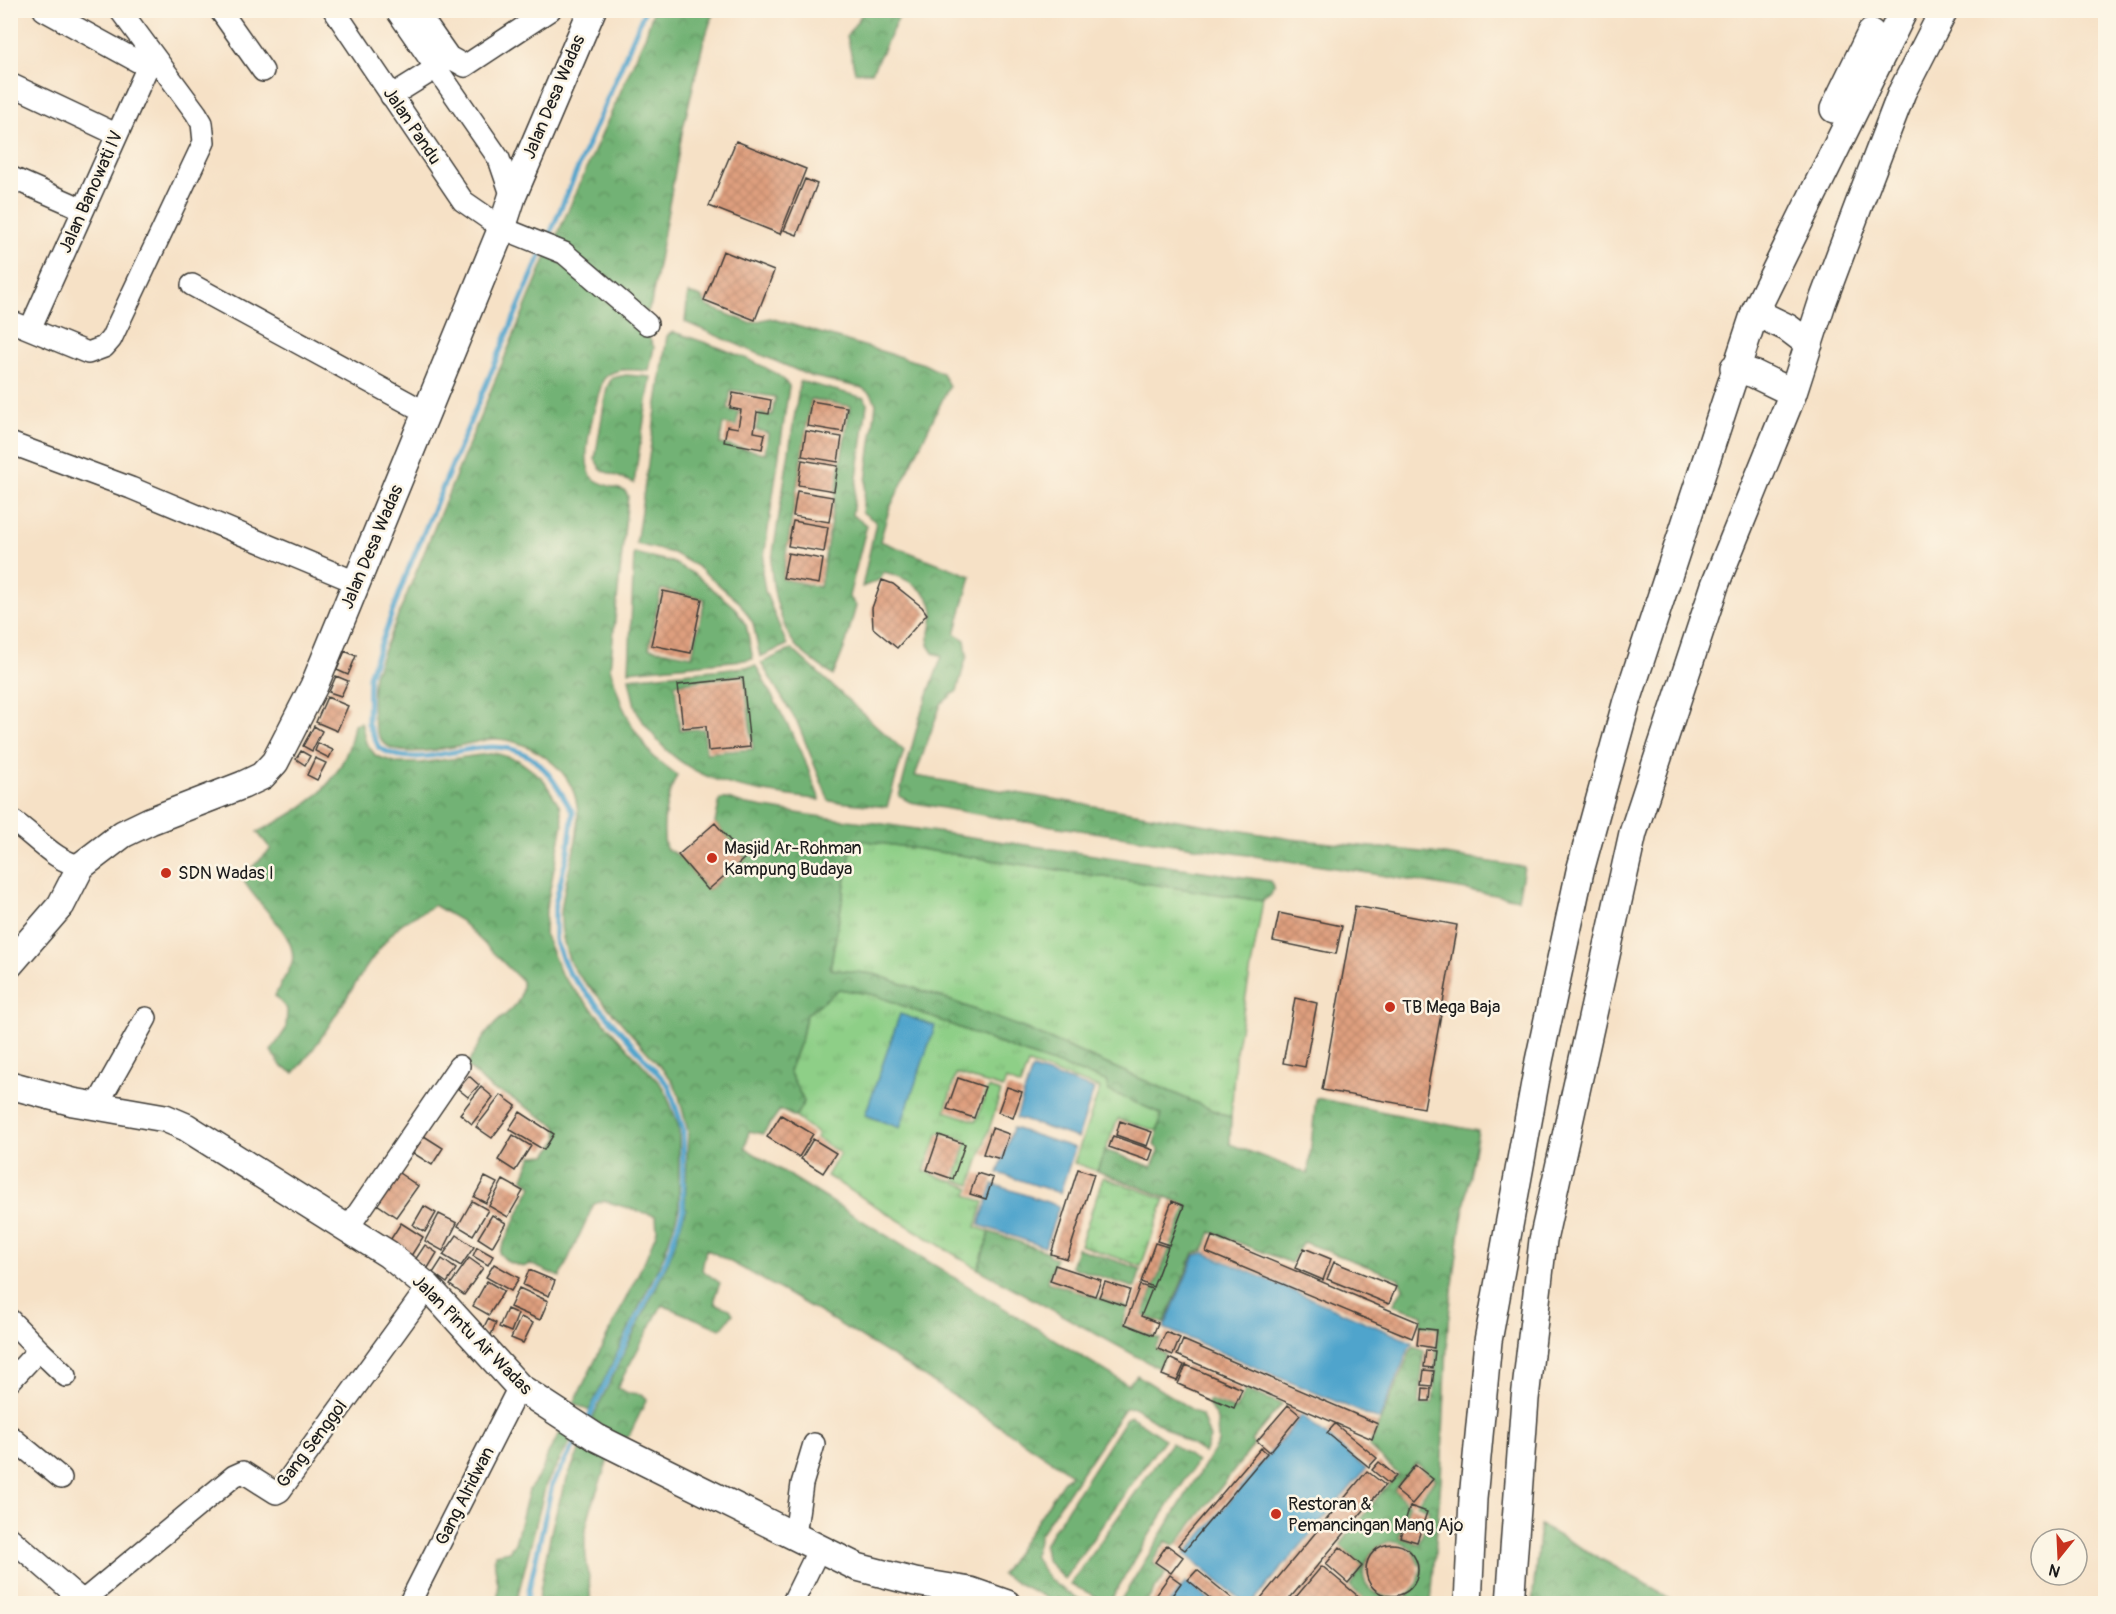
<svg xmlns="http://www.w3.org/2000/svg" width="2116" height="1614" viewBox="0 0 2116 1614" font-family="Pangolin,sans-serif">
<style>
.grass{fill:url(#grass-tufts);stroke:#557652;stroke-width:1.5}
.forest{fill:url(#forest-crowns);stroke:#476748;stroke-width:1.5;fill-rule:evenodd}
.wetland{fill:url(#wetland-marsh);stroke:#557652;stroke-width:1.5}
.water{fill:#50a4cc;stroke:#366074;stroke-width:1.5}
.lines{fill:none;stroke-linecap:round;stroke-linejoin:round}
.stream{stroke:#50a4cc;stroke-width:5}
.building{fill:url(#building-cross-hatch)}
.minor-casing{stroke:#3d3a36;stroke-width:24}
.major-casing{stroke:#3d3a36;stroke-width:30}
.minor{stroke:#fff;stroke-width:21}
.major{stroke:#fff;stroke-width:27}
.poi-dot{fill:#c8321e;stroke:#fcf5e5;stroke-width:2}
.labels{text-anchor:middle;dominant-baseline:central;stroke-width:5;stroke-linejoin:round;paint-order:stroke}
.street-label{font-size:18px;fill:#1c1c1c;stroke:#fcf5e5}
.poi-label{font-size:18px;fill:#1c1c1c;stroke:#fcf5e5;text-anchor:start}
</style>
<defs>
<pattern id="grass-tufts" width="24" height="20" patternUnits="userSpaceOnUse" patternTransform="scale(1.5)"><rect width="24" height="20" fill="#8ecf87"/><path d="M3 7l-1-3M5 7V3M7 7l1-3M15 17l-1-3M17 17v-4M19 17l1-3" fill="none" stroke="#7ab174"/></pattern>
<pattern id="forest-crowns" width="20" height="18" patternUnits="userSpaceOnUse" patternTransform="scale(1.5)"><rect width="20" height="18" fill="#72b274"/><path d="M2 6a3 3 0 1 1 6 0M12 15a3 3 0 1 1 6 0" fill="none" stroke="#5d905e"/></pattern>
<pattern id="wetland-marsh" width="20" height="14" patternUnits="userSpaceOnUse" patternTransform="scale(1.5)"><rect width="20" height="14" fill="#8ecf87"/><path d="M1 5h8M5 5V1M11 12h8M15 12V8" fill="none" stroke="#7ab174"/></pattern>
<pattern id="building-cross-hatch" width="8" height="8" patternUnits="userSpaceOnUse" patternTransform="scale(1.5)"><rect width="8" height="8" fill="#de9f7e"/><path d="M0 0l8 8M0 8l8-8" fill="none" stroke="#be886c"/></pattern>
</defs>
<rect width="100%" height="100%" fill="#fcf5e5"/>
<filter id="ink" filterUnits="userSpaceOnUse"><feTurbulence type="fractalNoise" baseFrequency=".0167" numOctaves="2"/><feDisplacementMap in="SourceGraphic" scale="12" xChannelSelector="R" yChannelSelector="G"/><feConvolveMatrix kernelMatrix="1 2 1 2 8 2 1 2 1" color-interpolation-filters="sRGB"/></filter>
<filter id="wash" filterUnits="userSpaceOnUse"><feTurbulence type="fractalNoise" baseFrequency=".008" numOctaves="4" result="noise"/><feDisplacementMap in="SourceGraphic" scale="24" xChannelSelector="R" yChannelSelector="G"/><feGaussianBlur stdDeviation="1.35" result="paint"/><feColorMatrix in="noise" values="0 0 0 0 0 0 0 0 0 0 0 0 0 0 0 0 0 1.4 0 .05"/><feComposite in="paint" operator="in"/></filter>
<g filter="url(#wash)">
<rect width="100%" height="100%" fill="#f6e1c6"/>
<path class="grass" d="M853,839L1263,901L1235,1057L1231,1118L1026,1029L949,1000L874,974L830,970Z
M839,989L875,995L1021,1052L1106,1081L1109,1091L1162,1114L1157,1131L1118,1119L1097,1171L1074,1163L1100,1088L1028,1064L1020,1086L1006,1080L1003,1088L956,1074L945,1111L976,1121L988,1088L1001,1092L971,1185L955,1180L967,1141L939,1132L924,1171L970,1188L967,1195L984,1202L976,1227L990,1232L978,1269L827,1176L840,1153L816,1138L818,1134L795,1117L804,1102L789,1071L802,1036L806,1015Z"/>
<path class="forest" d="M653,11H714L703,44L682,133L651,304L647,313L555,240L646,34Z
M864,11H902L872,72H855L847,36Z
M548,252L646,332L654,347L649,371C634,370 613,366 603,380C597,399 576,465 594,479C602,485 616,488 625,491L628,496L610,668L622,705L634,729L653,757L677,775C667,796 660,826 666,849L678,855L708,890L745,858L715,823L720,799C728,797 738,803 747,805C790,812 832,820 876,823L1270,881L1274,888L1270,896L1263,901L853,839L830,969L874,974L949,1000L1026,1029L1231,1118L1230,1144L1308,1174L1316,1098L1478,1131L1460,1231L1448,1323L1441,1479L1431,1603H1418L1406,1597L1418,1583L1422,1564H1419C1395,1500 1320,1591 1398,1599L1397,1603L1365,1604L1367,1602L1350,1586L1363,1566L1340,1545L1384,1489L1399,1475L1369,1447L1413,1346L1424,1350L1419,1405L1433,1403L1438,1328L1420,1325L1423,1315L1393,1305L1403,1288L1398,1278L1303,1242L1291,1263L1211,1232L1204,1251L1194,1253L1164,1324L1143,1315L1187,1205L1097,1171L1105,1150L1152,1167L1159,1150L1154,1145L1162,1114L1109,1091L1106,1081L1021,1052L875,995L839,989L806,1015L802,1036L789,1071L804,1102L795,1117L780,1110L763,1134L749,1131L745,1148L1128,1385L1137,1375L1202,1416L1210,1438L1204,1453L1134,1407L1125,1408L1040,1534L1034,1555C1047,1583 1061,1590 1087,1603H1057L1001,1575L1063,1482L1071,1474C953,1394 833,1315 706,1249L702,1270L720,1283L715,1296V1304L730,1309L733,1314L721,1329L662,1305L617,1388L628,1393L642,1394L647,1399L629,1436L621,1440L592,1419L668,1263L685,1212L688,1131L678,1093L671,1079C646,1051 621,1022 596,994C588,985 574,973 570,962C563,944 559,923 562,904C568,857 598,806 556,766C540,751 517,739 495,739C485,739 473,743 463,745C391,759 365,758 374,674ZM1416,1463L1435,1479L1416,1504L1430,1510L1419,1544L1399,1537L1409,1505L1394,1490Z
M688,293L701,297L707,306L750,323L770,318L924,364L942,373L949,386L889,510L880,541L971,576L955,634L965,640L967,655L957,691L941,704L915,776L1291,839L1432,853L1524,867L1518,899L1368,873L999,818L910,802L899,796L920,716L942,656L933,653L928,645C929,634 933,623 933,612C932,590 902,576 884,572L879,580L862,587L876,522L862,512L876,404L872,395L862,388L810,376L685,322Z
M673,332C696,339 779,366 789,386L762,571L765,591L787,645L760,657L753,623L740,603L698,567L673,553L636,544L667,336ZM731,390L775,397L772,415L759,414L756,430L768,433L765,453L720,444L723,424L736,426L739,412L728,409Z
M626,375L651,377L634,483L601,470L595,459L607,387L612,378Z
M800,381L865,398L867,404L852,515L867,525L849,596L856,606L845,646L833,676C821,666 806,657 796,646C781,628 772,589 771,566ZM811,399L850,406L820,587L782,579Z
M634,553L672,562L696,575L735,608L746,625L753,659L629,671ZM661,589L705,599L692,656L649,648Z
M792,649L904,751L887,807L829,801L798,724L761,663Z
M756,666L801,750L820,800C758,791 691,788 651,732C646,725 639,718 636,709C633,699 631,688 629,678ZM744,675L753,749L706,753L704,729L680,730L675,684Z
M361,722L366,743L376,756L398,763H420L495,753L518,760L542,778L560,806L563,824L546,909L545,935L562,976L664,1088L679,1127V1209L664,1255L589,1411L574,1403L645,1260L657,1231L656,1216L604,1201L594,1204L560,1277L530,1264L523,1267L508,1262L499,1253L532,1186L523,1178L532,1156L547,1155L559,1138L556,1126L505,1094L492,1090L467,1066C474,1052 482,1037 493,1026C508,1010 523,1007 522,981L461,921L434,905C424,913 407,918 399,926C357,970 334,1028 294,1073L282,1067L271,1051L286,1029L287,1009L275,996C279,985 291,969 292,963C299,933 252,902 242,877L271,849L257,832C307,809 346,782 354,724Z
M990,1232L1048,1252V1255L1056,1258L1047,1282L1128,1308L1122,1325L1160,1339L1155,1348L1165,1354L1158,1368L978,1269Z
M1077,1248L1141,1269L1135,1288L1071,1267Z
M1246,1390L1282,1404L1251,1441L1254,1445L1175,1546L1166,1541L1152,1562L1166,1573L1146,1603H1119L1218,1443L1217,1419L1207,1402L1210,1400L1235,1410Z
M1131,1416L1164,1439L1064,1579L1046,1560L1044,1545L1126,1418Z
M562,1430L573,1437L546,1484L516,1603H496C503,1585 492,1572 495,1554L509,1551L515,1543L529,1490L542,1471L548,1453Z
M584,1442L609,1457C601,1483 587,1510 585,1538C584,1560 592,1581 590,1603L538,1604C547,1547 556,1492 584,1442Z
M1171,1443L1197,1462L1150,1534L1109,1603L1070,1584Z
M1540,1525L1655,1589L1674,1603H1532Z"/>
<path class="wetland" d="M1103,1177L1165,1199L1141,1266L1080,1245Z"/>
<path class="water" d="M900,1014L935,1026L900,1128L865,1115Z
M1032,1069L1094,1089L1078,1138L1016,1118Z
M1013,1128L1075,1148L1060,1193L998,1173Z
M993,1184L1059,1206L1045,1247L979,1225Z
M1205,1253L1412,1342L1379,1420L1164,1328L1195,1255Z
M1302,1415L1366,1469L1252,1603H1245L1185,1554Z
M1186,1582L1213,1603H1169Z"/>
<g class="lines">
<path class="stream" d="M547,241L645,10
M543,249L408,570L369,676L368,724L379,748C386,751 393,755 400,756C449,764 503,723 545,770C556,782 564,798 573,812L568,851L555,904V940L568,972L669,1086L683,1129V1210L667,1258L587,1421
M526,1604L552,1485L580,1434"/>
</g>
<g id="blocks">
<path class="building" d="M736,141L806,169L780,234L709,206Z
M805,179L817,184L797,235L784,230Z
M723,251L774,271L755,320L704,300Z
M733,393L771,400L769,414L757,412L754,432L765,434L762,449L724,442L727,426L738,428L741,410L730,408Z
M811,401L847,407L843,432L807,426Z
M806,431L842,437L838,462L802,456Z
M802,460L838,466L834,491L798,485Z
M797,491L833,497L829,522L793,516Z
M793,521L828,527L824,552L788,546Z
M788,553L823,559L819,584L783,578Z
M882,580L893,584L922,607L927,614L897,648L873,628L872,608Z
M663,591L702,599L691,653L651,645Z
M345,651L356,656L348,675L337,670Z
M336,676L348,681L341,696L329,692Z
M743,678L750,747L708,751L706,726L683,728L678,685Z
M327,697L348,706L337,731L316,722Z
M314,726L322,731L312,751L303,746Z
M318,743L333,750L329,758L315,751Z
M301,751L310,756L305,765L296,759Z
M315,758L326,763L317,780L307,775Z
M715,823L745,858L708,890L678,855Z
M1355,906L1457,925L1424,1108L1322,1090Z
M1279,913L1342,926L1336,954L1273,941Z
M1295,998L1317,1003L1305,1067L1283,1063Z
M469,1076L479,1085L468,1097L458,1089Z
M958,1078L985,1087L974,1118L947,1109Z
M481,1087L493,1097L472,1124L460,1114Z
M1007,1087L1022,1092L1013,1118L998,1112Z
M501,1095L516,1106L492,1138L476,1127Z
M520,1112L554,1134L544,1150L509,1129Z
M781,1115L813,1134L799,1157L767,1137Z
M1120,1121L1152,1132L1147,1146L1116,1135Z
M992,1128L1009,1134L1001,1159L983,1154Z
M513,1135L531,1146L515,1171L498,1160Z
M939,1135L965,1144L953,1179L927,1170Z
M424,1136L443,1148L432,1165L413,1153Z
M1113,1136L1153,1150L1149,1161L1109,1147Z
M813,1139L836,1153L823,1173L801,1159Z
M1078,1169L1094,1174L1067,1259L1051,1254Z
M396,1171L418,1186L396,1217L374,1202Z
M977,1173L993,1178L986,1199L970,1194Z
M485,1177L497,1183L486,1203L474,1197Z
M503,1180L523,1191L508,1217L489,1206Z
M472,1201L488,1210L473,1235L458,1226Z
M1172,1201L1184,1206L1169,1245L1157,1241Z
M424,1206L436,1213L425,1232L413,1225Z
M439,1214L457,1223L443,1251L425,1241Z
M492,1215L506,1223L492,1247L478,1238Z
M401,1223L423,1237L409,1259L387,1245Z
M457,1235L474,1247L461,1266L443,1255Z
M1212,1236L1418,1322L1412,1338L1206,1252Z
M1155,1243L1168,1247L1153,1287L1141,1282Z
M425,1245L437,1253L428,1268L415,1260Z
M477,1247L493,1256L488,1265L473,1256Z
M1304,1248L1331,1259L1323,1280L1295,1268Z
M469,1258L483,1268L464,1295L450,1285Z
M442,1259L456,1269L447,1283L433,1273Z
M1334,1262L1396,1287L1389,1304L1327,1279Z
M494,1264L519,1278L511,1291L486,1277Z
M1055,1265L1101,1280L1095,1296L1050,1281Z
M529,1270L555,1281L549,1296L523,1285Z
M487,1281L504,1291L489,1315L473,1306Z
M1105,1282L1130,1290L1125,1306L1099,1297Z
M1140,1285L1152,1289L1141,1316L1158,1323L1153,1335L1125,1324Z
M519,1288L548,1301L540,1320L510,1307Z
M507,1309L518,1314L511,1332L499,1327Z
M521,1317L533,1323L523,1343L511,1338Z
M488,1319L496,1323L491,1335L482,1331Z
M1419,1328L1436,1330L1434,1348L1417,1345Z
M1166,1332L1180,1338L1173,1355L1158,1349Z
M1183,1340L1378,1424L1372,1439L1177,1355Z
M1426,1350L1435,1351L1433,1368L1424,1367Z
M1169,1358L1184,1365L1177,1381L1162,1375Z
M1186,1365L1242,1389L1234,1408L1178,1384Z
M1424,1370L1434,1371L1432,1386L1422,1385Z
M1423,1388L1431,1389L1430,1401H1422Z
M1288,1405L1300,1415L1270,1452L1257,1441Z
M1335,1424L1377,1458L1369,1467L1327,1433Z
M1261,1448L1267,1453L1185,1550L1178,1545Z
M1379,1462L1396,1476L1389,1484L1372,1470Z
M1415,1465L1433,1479L1412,1504L1395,1490Z
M1367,1471L1385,1485L1285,1604H1256Z
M1410,1506L1427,1512L1417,1542L1400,1537Z
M1366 1570a26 26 0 1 1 52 0a26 26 0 1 1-52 0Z
M1167,1545L1183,1557L1171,1573L1155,1562Z
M1340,1547L1362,1566L1348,1583L1326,1564Z
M1322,1566L1364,1601L1361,1604H1290Z
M1197,1570L1239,1604H1217L1188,1580Z
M1170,1575L1181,1583L1166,1604H1149Z
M1401,1598L1415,1603V1604H1399Z"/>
</g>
</g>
<g filter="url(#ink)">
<use href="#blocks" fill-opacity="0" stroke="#3d3a36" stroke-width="1.5"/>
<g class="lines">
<g class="minor-casing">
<path id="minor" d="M44,10L148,67
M220,10L263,71
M334,10L463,201L502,228L564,253L647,324
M396,10L499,159L512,197
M416,10L449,57L465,66L550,10
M10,84L116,134
M391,96L436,68
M10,177L83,209
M192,285L427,413
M10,321L88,353L104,347L111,339L204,142L202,123L196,113L120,10
M30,329L153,55
M10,443L131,488L358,583
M10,819C34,834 54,862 81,866
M96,1107L146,1018
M348,1228L459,1066
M10,1320L39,1350L10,1381
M39,1350L66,1376
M10,1436L61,1478
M795,1536L802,1484L814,1444
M10,1538L86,1604
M83,1601L234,1476L243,1472L276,1493L280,1491L428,1287
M409,1604L519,1387
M792,1604L819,1549"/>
</g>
<g class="major-casing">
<path id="major" d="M1834,109L1871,33
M1755,312L1788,328L1809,344
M1734,368L1754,374L1793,393
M10,964L61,905L81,866L123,834L150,821L243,785L262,776L275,762L314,686L502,228L512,197L592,10
M10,1085L73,1102L165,1118L186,1127L388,1254L428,1287L519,1387L597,1438L857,1567L915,1582L970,1591L1007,1604
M1468,1604L1473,1499L1488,1341L1539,1061L1580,871L1626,704L1755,312L1904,10
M1510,1604L1525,1399L1543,1240L1633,833L1715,585L1793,393L1822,303L1864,191L1902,92L1944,10"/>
</g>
<use href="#minor" class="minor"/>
<use href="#major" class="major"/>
</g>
</g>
<g class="poi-dot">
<circle cx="712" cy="858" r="6"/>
<circle cx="166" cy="873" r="6"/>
<circle cx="1390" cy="1007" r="6"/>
<circle cx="1276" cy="1514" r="6"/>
</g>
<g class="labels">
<g class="street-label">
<text transform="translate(554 97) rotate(-67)">Jalan Desa Wadas</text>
<text transform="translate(412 126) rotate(56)">Jalan Pandu</text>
<text transform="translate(91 192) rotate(-66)">Jalan Banowati IV</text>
<text transform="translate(372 547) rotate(-67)">Jalan Desa Wadas</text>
<text transform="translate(472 1335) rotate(45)">Jalan Pintu Air Wadas</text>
<text transform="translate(312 1444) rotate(-53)">Gang Senggol</text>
<text transform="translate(465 1496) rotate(-63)">Gang Alridwan</text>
</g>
<g class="poi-label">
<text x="724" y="848">Masjid Ar-Rohman<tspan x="724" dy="21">Kampung Budaya</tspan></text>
<text x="178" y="873">SDN Wadas I</text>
<text x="1402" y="1007">TB Mega Baja</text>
<text x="1288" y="1504">Restoran &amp;<tspan x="1288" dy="21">Pemancingan Mang Ajo</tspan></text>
</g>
</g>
<rect width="2116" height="1614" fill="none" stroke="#fcf5e5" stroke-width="36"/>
<g transform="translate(2059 1557) rotate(198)"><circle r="28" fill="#fcf5e5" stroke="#a29e95" stroke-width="1.5"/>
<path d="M0-4.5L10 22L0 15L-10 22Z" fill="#c8321e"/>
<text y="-9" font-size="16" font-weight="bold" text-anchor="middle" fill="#1c1c1c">N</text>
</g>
</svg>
